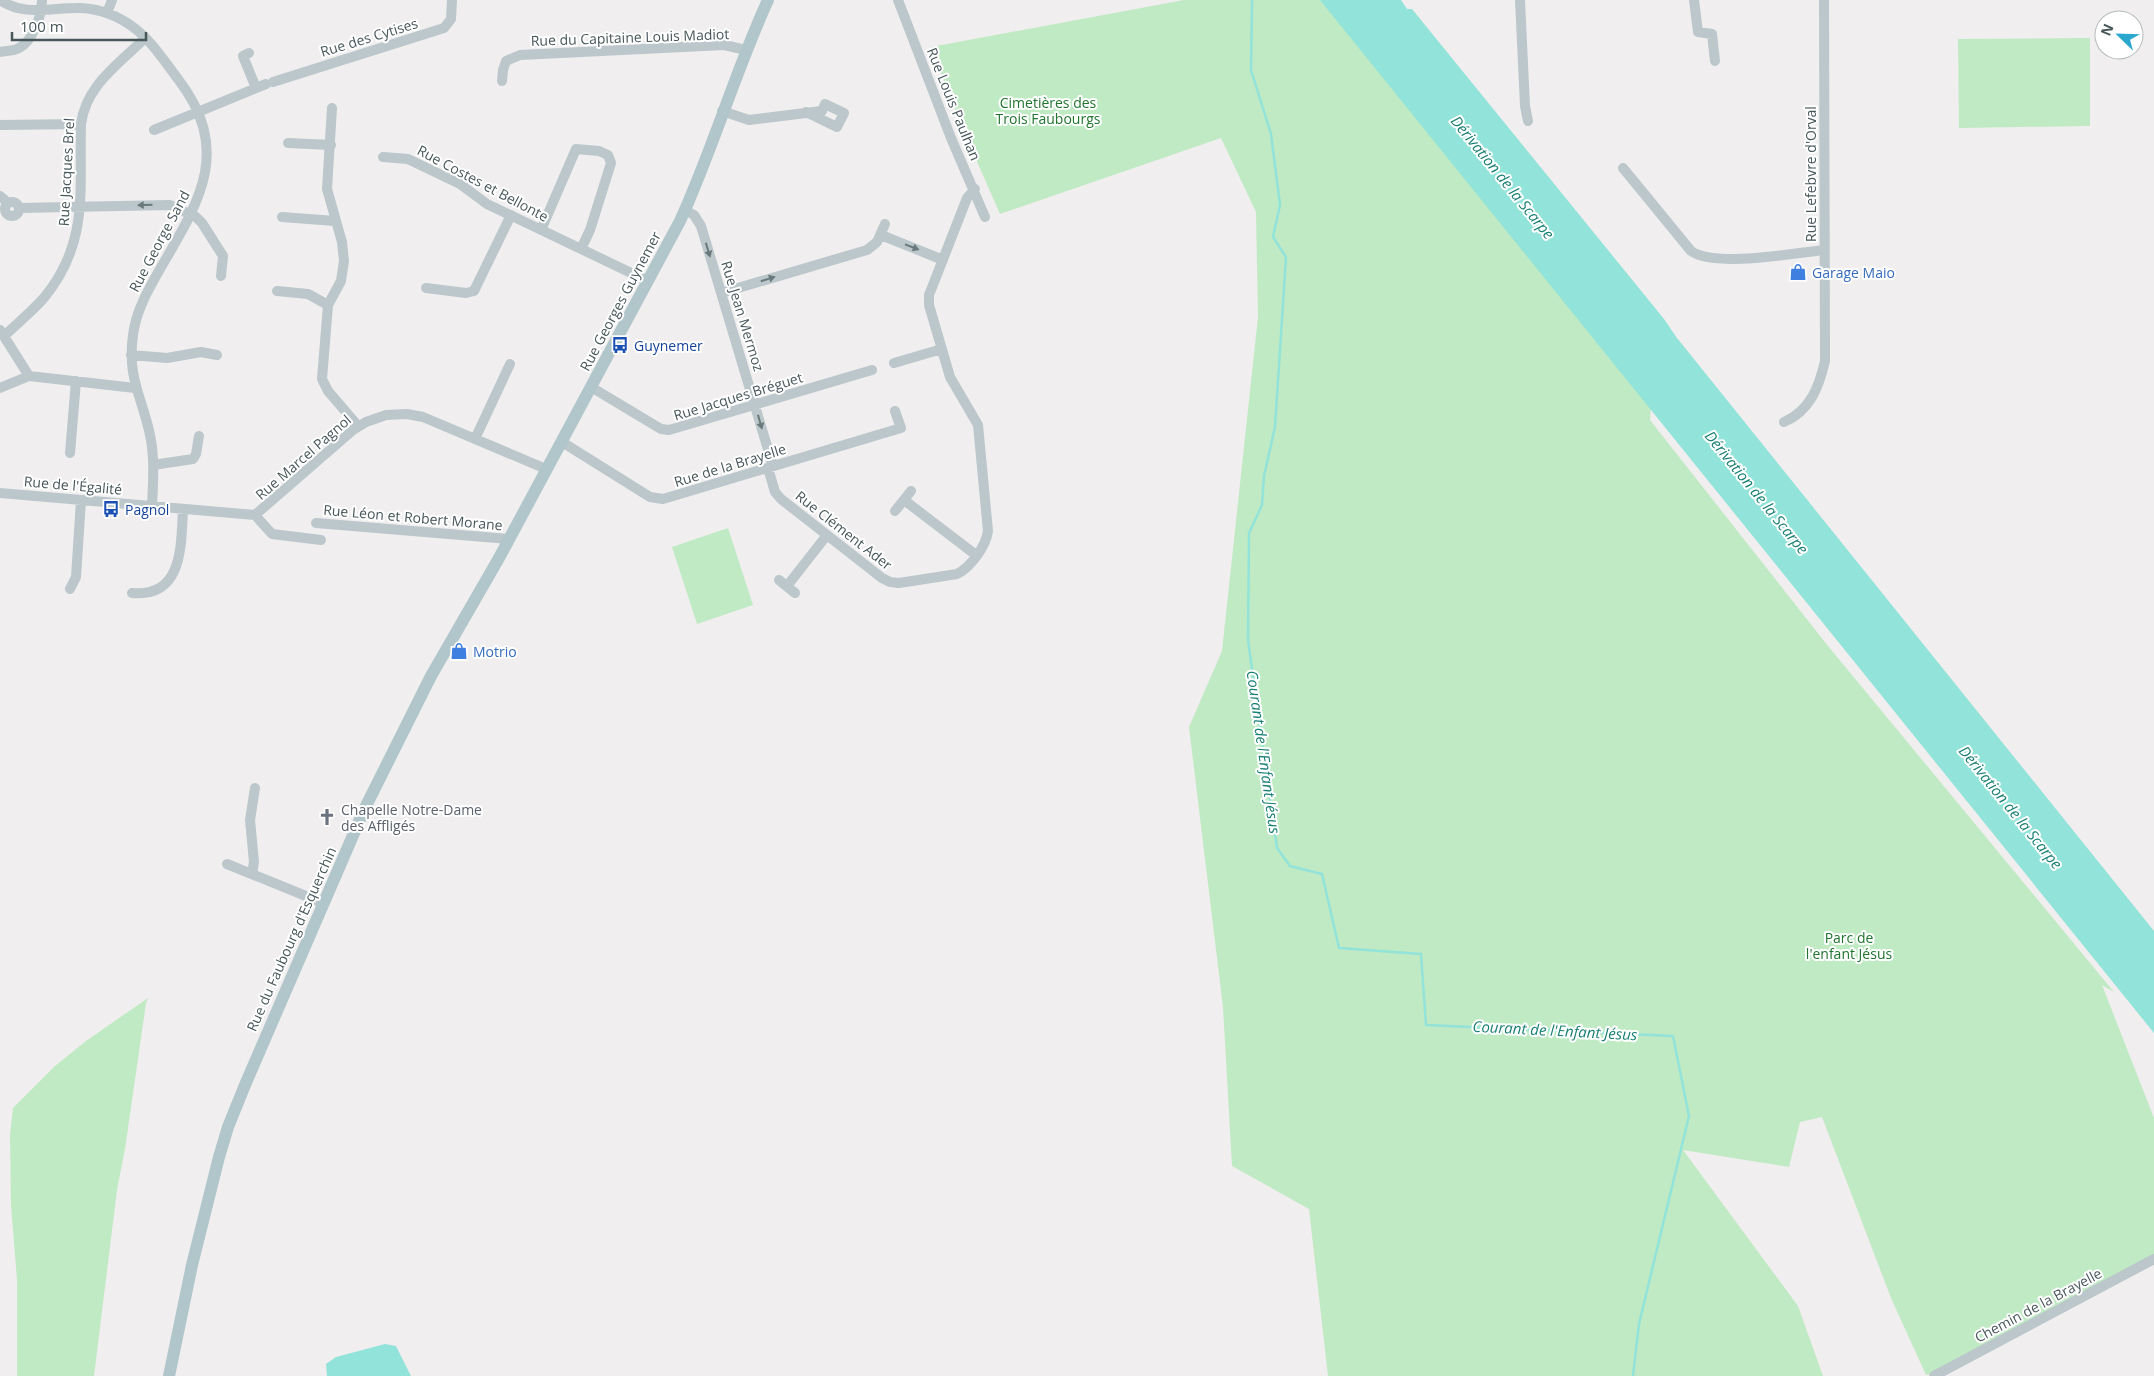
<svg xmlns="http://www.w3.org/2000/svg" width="2154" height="1376" viewBox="0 0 2154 1376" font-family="'Open Sans',sans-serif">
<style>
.green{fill:#c0eac3}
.water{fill:#92e3d9}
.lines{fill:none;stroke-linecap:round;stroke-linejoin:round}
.stream{stroke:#92e3d9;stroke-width:2.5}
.minor{stroke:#bbc7ca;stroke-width:10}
.major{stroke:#b0c6ca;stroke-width:12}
.oneway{fill:#6a797c}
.labels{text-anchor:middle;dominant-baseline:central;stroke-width:4;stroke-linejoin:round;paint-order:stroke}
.street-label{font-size:14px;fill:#48575a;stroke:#fff}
.park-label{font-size:14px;fill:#20742e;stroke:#fff}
.shop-label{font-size:14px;fill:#366cbe;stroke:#fff;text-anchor:start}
.transit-label{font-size:14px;fill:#164399;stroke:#fff;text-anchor:start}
.worship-label{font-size:14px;fill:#5b616d;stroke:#fff;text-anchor:start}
.water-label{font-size:15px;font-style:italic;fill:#187f73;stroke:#fff}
</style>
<rect width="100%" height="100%" fill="#f0eeef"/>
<path class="green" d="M1184,0H1387L1657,338L1650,420L1828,646L2114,992L2102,985L2154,1118V1257L1938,1372L1926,1375L1891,1298L1822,1117L1800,1122L1789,1167L1683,1150L1798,1306L1823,1376H1328L1309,1209L1232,1166L1223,1007L1189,727L1222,651L1258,317L1256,212L1221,138L1000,214L964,132L931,47Z
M2090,38V126L1959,128L1958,39Z
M728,528L753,605L697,624L672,547Z
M148,998L146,1003L125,1149L117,1190L94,1376H17V1280L11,1205L10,1135L13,1108L55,1066L86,1041Z"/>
<path class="water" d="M1320,0H1401L1407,9H1412L1664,319L1677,338L2154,931V1033Z
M385,1344L396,1346L411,1376H327L326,1364L336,1357Z"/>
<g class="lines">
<path class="stream" d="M1252,0L1251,70L1271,134L1280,205L1273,237L1286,257L1275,427L1264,476L1262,505L1249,533L1248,640L1277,848L1290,866L1322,874L1339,948L1421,954L1426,1025L1673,1036L1689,1116L1639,1324L1633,1376"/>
<path class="minor" d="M0,0C24,17 54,7 81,8C100,9 118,16 133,27C151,40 165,62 178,79C233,151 199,202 160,269C148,290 136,311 133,335C127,378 142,397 150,435C155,458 153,483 152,507
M898,0L951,138L985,217
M1520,0L1525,106L1528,121
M1694,0L1698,32L1712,34L1715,61
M107,13L112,0
M0,52C6,51 14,51 19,48C33,41 42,15 42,0
M249,53L243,56L256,88
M502,81L503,70L506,61L520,55L724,45L746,50
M273,82L444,28L451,19L452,0
M332,108L327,189L342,242L344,261L341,281L328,305L322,379L328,391L358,426
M722,111L749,120L822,111L825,104L844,113L837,127L806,112
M0,125L81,124
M154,130L266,84
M288,143L331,145
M383,157L408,159L460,184L487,204L648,281
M1623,168L1691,251C1715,268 1794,253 1824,250
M0,196L7,202
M5 209a7 7 0 1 1 14 0a7 7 0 1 1-14 0Z
M19,208L170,205L196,217L202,223L223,256L221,276
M685,210L694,215L701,226L773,466
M282,217L335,221
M541,230L576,149L599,151L608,155L611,163L590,230L581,249
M881,235L943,260
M426,288L466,293L474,291L511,215
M277,291L308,294L328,305
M721,293L867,250L877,242L885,224
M0,330L29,376
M4,336C17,324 31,312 43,299C90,243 79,190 81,124C86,85 119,64 145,38
M131,355L167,358L201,352L217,355
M894,363L942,349
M591,387L661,429L669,430L872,370
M0,388L29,376L135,388
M1784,422C1810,411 1819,387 1825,361L1824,0
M475,439L510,364
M562,442L650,497L663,499L901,428L895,411
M70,453L76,381
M153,465L193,459L196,454L199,436
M768,468L775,492L781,499L882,578L890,582L899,583L957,574C971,567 986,546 988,531L978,425L950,377L929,305V295L967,198L975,189
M0,493L255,515L353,430L366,422L386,415L407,414L423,417L546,469
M904,500L976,555
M895,511L911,491
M255,515L272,534L321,540
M316,523L509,539
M779,580L795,593
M787,586L827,535
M70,589L76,577L81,500
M132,593C183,598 181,546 183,509
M227,864L323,903
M252,874L254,862L250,820L255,788
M1934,1376L2154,1259"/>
<path class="major" d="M169,1376L192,1265L219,1157L228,1127L245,1085L364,810L431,676L499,558L680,221C713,149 735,72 768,0"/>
</g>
<defs><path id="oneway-solid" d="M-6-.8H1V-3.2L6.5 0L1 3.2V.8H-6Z" transform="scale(1.25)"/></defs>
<g class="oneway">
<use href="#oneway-solid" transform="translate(145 205) rotate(178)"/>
<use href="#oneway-solid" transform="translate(912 247) rotate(21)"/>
<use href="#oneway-solid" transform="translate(708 250) rotate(73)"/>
<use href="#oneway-solid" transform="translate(768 279) rotate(-17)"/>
<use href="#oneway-solid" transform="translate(760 422) rotate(74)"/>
</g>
<defs>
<g id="shop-bare" transform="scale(1.35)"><path d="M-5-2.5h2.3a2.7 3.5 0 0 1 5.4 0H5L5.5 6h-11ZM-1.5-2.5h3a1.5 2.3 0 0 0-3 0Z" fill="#3f7fe0" stroke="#fff" stroke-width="2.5" paint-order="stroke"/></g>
<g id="bus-bare" transform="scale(1.35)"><path d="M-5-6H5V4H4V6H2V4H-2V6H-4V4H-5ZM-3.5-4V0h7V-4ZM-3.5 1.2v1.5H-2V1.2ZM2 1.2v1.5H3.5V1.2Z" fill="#1a4fb4" stroke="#fff" stroke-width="2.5" paint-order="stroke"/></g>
<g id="church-bare" transform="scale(1.35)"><path d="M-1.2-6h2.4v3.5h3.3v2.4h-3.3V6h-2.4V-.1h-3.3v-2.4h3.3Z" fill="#6b7280" stroke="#fff" stroke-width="2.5" paint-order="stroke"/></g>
</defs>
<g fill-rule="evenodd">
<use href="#shop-bare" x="1798" y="272"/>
<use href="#bus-bare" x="620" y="345"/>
<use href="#bus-bare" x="111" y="509"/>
<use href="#shop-bare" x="459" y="651"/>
<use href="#church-bare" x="327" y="817"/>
</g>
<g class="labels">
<g class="street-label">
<text transform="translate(369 37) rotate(-17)">Rue des Cytises</text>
<text transform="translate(630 37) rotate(-2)">Rue du Capitaine Louis Madiot</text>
<text transform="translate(954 104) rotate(68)">Rue Louis Paulhan</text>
<text transform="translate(66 172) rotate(-87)">Rue Jacques Brel</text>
<text transform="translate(1810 174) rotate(-90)">Rue Lefebvre d'Orval</text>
<text transform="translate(483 183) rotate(28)">Rue Costes et Bellonte</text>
<text transform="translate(159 241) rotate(-62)">Rue George Sand</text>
<text transform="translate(620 301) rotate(-62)">Rue Georges Guynemer</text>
<text transform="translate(743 316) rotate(73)">Rue Jean Mermoz</text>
<text transform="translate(738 396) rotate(-17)">Rue Jacques Bréguet</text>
<text transform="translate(303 457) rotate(-41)">Rue Marcel Pagnol</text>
<text transform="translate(730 465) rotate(-17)">Rue de la Brayelle</text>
<text transform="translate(73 485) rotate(5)">Rue de l'Égalité</text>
<text transform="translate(413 517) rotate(5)">Rue Léon et Robert Morane</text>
<text transform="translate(844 530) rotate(38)">Rue Clément Ader</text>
<text transform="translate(291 939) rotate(-66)">Rue du Faubourg d'Esquerchin</text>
<text transform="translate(2038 1305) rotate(-28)">Chemin de la Brayelle</text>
</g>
<g class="park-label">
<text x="1048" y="102">Cimetières des<tspan x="1048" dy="16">Trois Faubourgs</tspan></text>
<text x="1849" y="937">Parc de<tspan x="1849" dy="16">l'enfant Jésus</tspan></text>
</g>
<g class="shop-label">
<text x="1812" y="272">Garage Maio</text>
<text x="473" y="651">Motrio</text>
</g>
<g class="transit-label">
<text x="634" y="345">Guynemer</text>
<text x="125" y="509">Pagnol</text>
</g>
<g class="worship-label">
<text x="341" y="809">Chapelle Notre-Dame<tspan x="341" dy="16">des Affligés</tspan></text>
</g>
<g class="water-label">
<text transform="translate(1503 177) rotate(51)">Dérivation de la Scarpe</text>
<text transform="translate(1757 492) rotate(51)">Dérivation de la Scarpe</text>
<text transform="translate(1264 752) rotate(82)">Courant de l'Enfant Jésus</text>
<text transform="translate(2011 807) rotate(51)">Dérivation de la Scarpe</text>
<text transform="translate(1555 1030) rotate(3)">Courant de l'Enfant Jésus</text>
</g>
</g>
<g transform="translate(2119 35) rotate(293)"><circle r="24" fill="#ffffff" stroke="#b6bcbd"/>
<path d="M0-4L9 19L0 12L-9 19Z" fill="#2aa7ce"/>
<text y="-8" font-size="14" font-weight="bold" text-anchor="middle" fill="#48575a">N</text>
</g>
<path d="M12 32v8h134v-8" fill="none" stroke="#48575a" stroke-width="2.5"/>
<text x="20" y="32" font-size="15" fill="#48575a" stroke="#ffffff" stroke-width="4" paint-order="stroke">100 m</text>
</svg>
